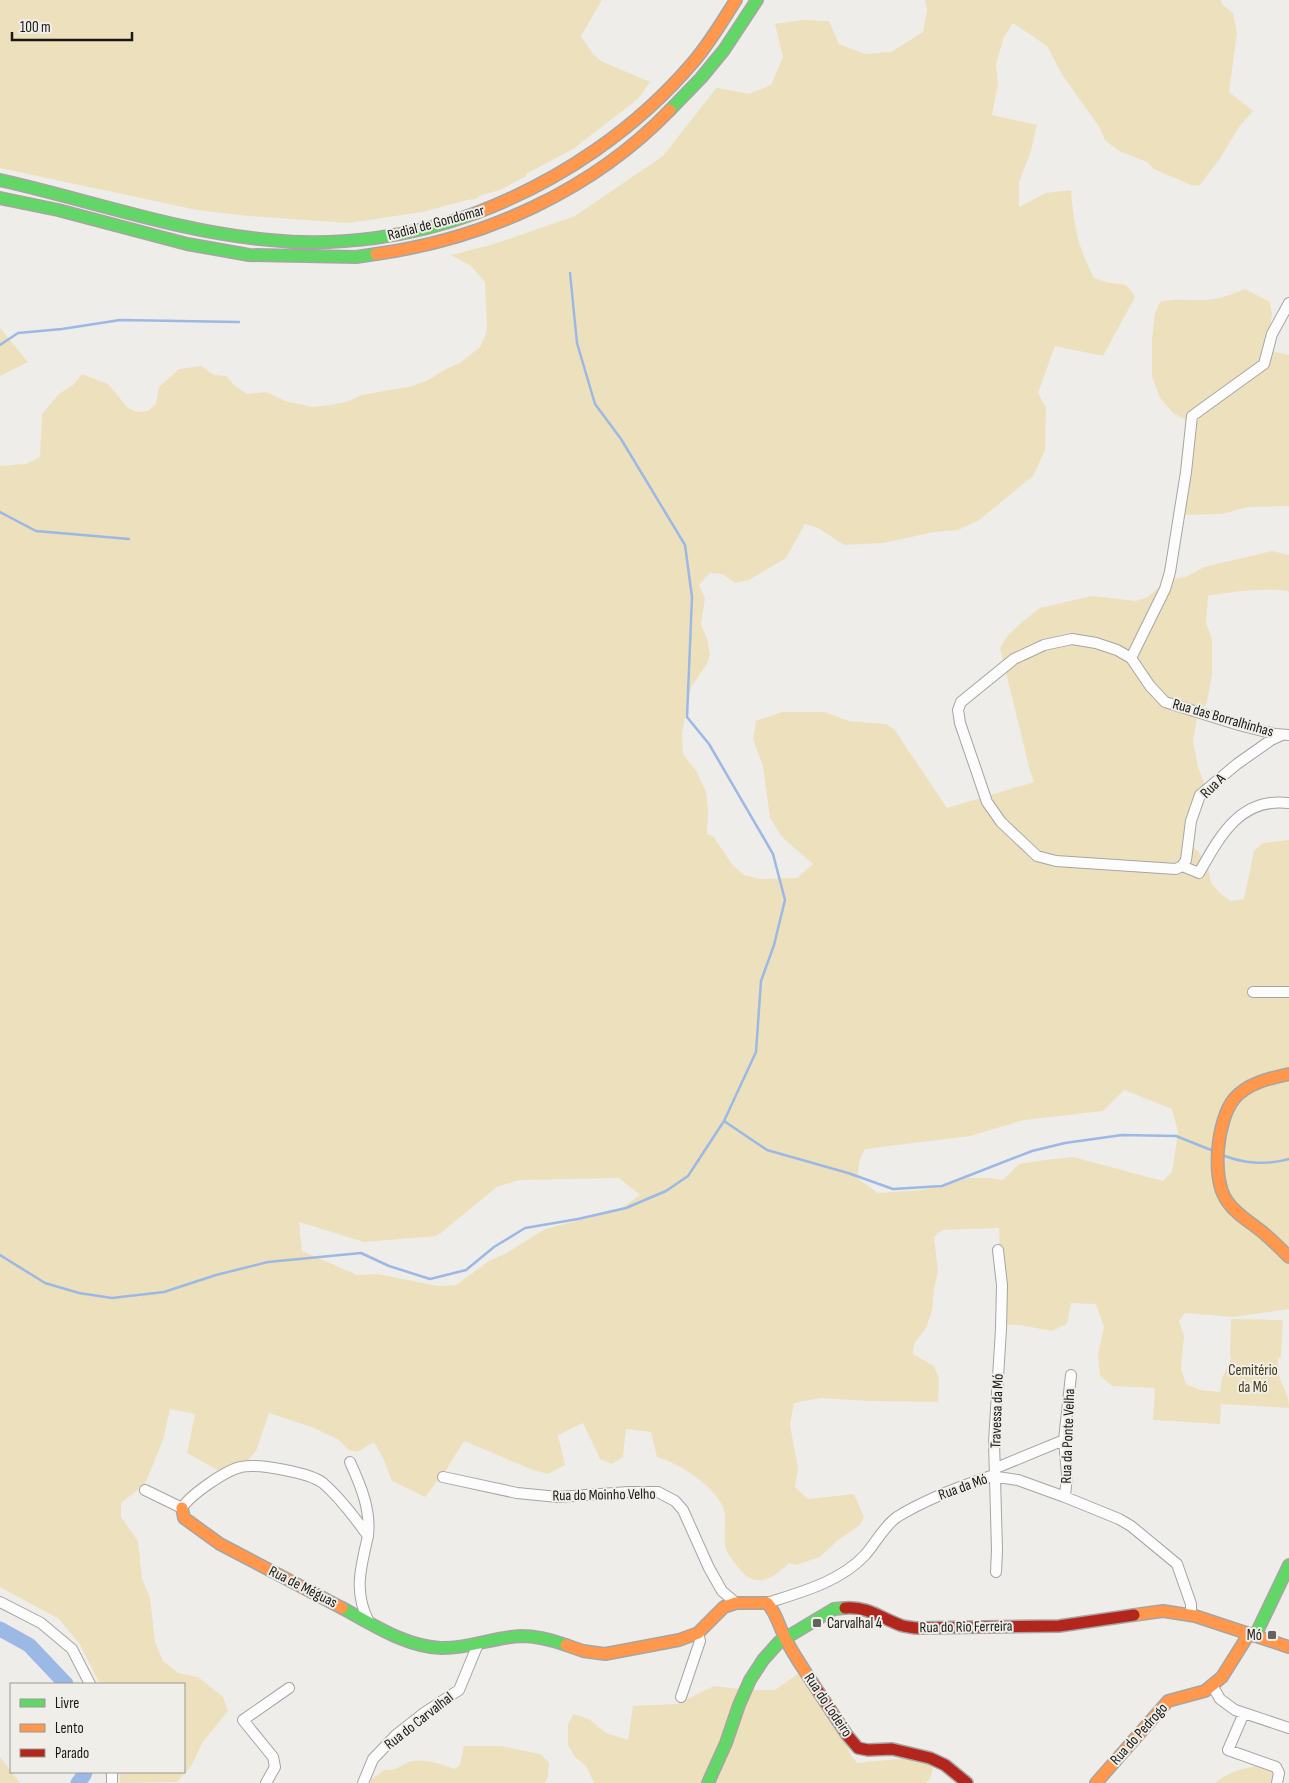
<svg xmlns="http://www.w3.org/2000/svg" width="1289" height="1783" viewBox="0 0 1289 1783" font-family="'Sofia Sans Condensed',sans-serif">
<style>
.green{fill:#ede1bd;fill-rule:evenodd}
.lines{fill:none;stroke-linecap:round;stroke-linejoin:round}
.stream{stroke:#9cb8e4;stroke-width:2.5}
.river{stroke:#9cb8e4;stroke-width:15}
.street-casing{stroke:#a6a5a2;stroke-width:12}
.fast-casing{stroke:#a6a5a2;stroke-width:14}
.slow-casing{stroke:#a6a5a2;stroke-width:14}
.jam-casing{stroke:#a6a5a2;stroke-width:14}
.street{stroke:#fcfcfc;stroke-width:10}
.fast{stroke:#63d668;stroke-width:11}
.slow{stroke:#ff974d;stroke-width:11}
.jam{stroke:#b3261e;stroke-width:11}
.poi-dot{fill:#646360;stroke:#f0eee8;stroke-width:2}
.labels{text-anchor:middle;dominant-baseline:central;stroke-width:4;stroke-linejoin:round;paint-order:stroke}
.street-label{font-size:15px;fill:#191816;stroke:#f0eee8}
.park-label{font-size:15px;fill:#423714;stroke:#f0eee8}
.poi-label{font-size:15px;fill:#191816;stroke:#f0eee8;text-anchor:start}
</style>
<rect width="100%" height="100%" fill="#eeedea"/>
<path class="green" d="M0,0H602L581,36L593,54L601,61L650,82L638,99L573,149L526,174V176L500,190L479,196L476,199L467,200L423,212L348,223L249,216L197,210L0,168Z
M925,0H1221L1222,4L1233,13L1237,33L1229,92L1253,111L1239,127L1219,160L1199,186L1191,185L1154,169L1147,162L1119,151L1105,140L1098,125L1063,76L1047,46L1013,23L1004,37L996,64L998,84L992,115L1037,125L1031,151L1019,182V207L1046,193L1071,190C1074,226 1077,245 1094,278C1098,279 1102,281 1106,282C1123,286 1124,279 1135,297L1103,356L1055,346L1038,393L1046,408L1045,450L1033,476L979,520L958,530L934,532L884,543L844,545L818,528L805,524L786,558L749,580L735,583L722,574L710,573L699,585L705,598L701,625L707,638L710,654L707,664L691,687L682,733L683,754L697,772L706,792L708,810L707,834L713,836L732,864L744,875L760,879L797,878L813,864L782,837L770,818L763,766L753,739L756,721L782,712H824L849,721L886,724L894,729L947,808L1034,782L1030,771L1000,648L1008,635L1022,622L1040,608L1092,596L1136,601L1148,597L1167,580L1186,577L1204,567L1272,551L1289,555V594L1288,591C1261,588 1235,591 1208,596L1206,623L1212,639V675L1207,702L1197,718L1193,741L1198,767L1205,786L1184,841L1198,851L1208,867L1211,883L1220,893L1231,901L1244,899L1254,851L1263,843L1289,840V1309L1233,1317L1185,1313L1179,1321L1184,1336L1181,1368L1186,1384L1200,1390L1220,1392L1222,1378L1231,1359L1230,1354L1231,1319L1283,1320L1281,1357L1278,1358C1278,1366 1278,1374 1281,1382C1286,1393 1289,1396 1289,1408L1221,1404L1220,1424L1153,1420L1155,1388L1112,1386L1100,1376L1098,1355L1104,1327L1096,1304L1071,1303L1067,1324L1052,1331L1020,1325H1002L999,1228L942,1230L934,1237L938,1271L934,1289L932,1311L926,1328L914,1344L913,1354L934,1366L939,1379L938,1402L868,1401L821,1398L794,1403L790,1425L798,1468L795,1487L808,1499L854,1494L864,1517L860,1525L838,1540L820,1557L796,1565L789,1563C769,1583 752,1589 734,1562C731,1558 727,1553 726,1549C722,1536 728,1519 723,1507C712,1484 680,1464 657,1457L651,1432L626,1429L623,1457L612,1464L600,1459L583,1423L558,1435L565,1465L548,1474L533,1470L464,1441L446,1470L425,1497L392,1481L384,1460L374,1442L357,1452L349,1450L339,1440L314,1428L269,1413L256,1451L247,1461L219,1471L187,1453L195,1414L170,1409L163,1440L145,1484L121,1503V1517L138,1541L142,1579L150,1598L155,1642L163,1661L178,1673L198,1677L223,1697L228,1711L202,1743L192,1765L177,1782L120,1783L119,1772H184V1684H100L79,1643L59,1619L0,1587V466L26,464L40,457L42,414L59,394L74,384L82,374L108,384L128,408L137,412L148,411L156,404L159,387L179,369L201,366L214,375L226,376L235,386L247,394L266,392L285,401L312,407L330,405L346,402L362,395L412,386L428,380L448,368L460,363L480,347L487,331L485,282L471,266L451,255L494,244L575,216L663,156L717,87L718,88L749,94L771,85L783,57L775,24L801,20L829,21L839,44L865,54L891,52L923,32L927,10ZM1124,1090L1172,1109L1178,1132L1172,1172L1163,1181L1073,1157L1045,1160L1019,1164L1003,1180L990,1178H967L945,1186L921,1190L878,1193L857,1178L860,1159L865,1149L970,1136L1024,1120L1103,1111ZM619,1178L640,1195L619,1210L545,1229L507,1253L489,1261L456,1285L438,1286L378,1274L357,1275L302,1251L299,1222L364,1242L437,1236L497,1187L519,1180Z
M1245,289L1270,302L1272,314L1267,346L1271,351L1289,355V506L1248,507L1222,514L1180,515L1189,488L1186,474L1188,421L1173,413L1160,398L1152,376V340L1155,313L1160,302C1175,298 1191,301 1207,300C1220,299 1233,294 1245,289Z
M0,328L28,362L0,376Z
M802,1671L843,1737L851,1755L857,1763L908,1758L925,1762L933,1768L930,1779L926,1783H594L586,1766L575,1757L568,1745V1725L573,1714L589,1719L606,1733L628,1740L633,1706L677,1704L714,1686L748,1690H775Z
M464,1746H501L540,1754L549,1762L548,1776L545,1783H371V1780L384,1770C400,1771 401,1763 414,1761C425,1759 444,1765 454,1769L460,1765Z
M0,1757L20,1783H0Z
M1266,1765L1273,1771L1272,1783H1215C1229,1771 1247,1767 1266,1765Z"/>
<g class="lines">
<path class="stream" d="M570,273L577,343L595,404L621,439L685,545L692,597L687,717L709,744L773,854L785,900L774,945L761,981L756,1052L724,1121
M0,345L18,333L62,329L120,320L239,322
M0,512L36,531L129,539
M1225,1156C1245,1164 1269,1165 1289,1159
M0,1255L45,1283L79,1293L112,1298L164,1292L216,1275L268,1262L361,1253L389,1266L430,1279L466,1270L494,1247L525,1228L578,1219L626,1208L666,1191L688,1176L724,1121L767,1150L848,1173L893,1189L942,1186L1032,1151L1065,1143L1122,1135L1176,1136L1211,1150"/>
<path class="river" d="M0,1629L29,1645L66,1684
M78,1783L84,1775L85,1772"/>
<g class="street-casing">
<path id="street" d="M1131,658L1165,589L1170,572L1186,472L1192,416L1264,364L1272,334L1289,303
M1182,866L1176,869L1056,861L1037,856L1001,822L987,802L960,723L958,710L961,702L1014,659L1044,645L1072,639L1096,643L1117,650L1131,658L1150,686L1165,702L1239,725L1275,734L1289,735
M1182,866L1186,860L1191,821L1200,795L1237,764L1271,740L1282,735
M1182,866L1199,873C1220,836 1240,797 1289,803
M1253,992H1289
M350,1462C361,1486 371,1510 368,1536
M996,1468L1064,1440
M443,1477L517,1493L558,1497L629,1492H658L675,1501L683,1510L709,1568L722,1591L736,1603
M145,1490L182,1508C190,1495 226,1470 241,1467C258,1463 310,1473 323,1483C339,1497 356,1519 368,1536C361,1567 353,1592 369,1622
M1065,1497L1067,1474L1064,1440L1071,1375
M996,1572L997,1550L994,1442L1001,1329L1002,1285L998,1250
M0,1602L41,1623L72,1649L90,1684
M767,1603C801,1592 840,1582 865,1555C875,1544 884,1526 897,1517C926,1499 958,1487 991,1476L1018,1480L1065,1497L1119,1519L1131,1526L1177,1564L1191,1604V1615
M1212,1685L1220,1699L1235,1710L1289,1728
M681,1697L700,1641L698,1633
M1244,1713L1228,1750L1276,1767L1279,1773L1277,1783
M112,1783V1772
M266,1783L275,1767L273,1757L243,1720L289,1688
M363,1783L373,1759L396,1735L424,1713L459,1690L478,1644"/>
</g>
<g class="fast-casing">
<path id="fast" d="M670,110L701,78L724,50L757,0
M0,180C90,200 178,232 270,240C339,247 411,237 476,213
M0,198L58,210L187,244L249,255L356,257L376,254
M342,1608C372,1624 406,1647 441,1648C468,1649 494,1637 521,1636C537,1636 552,1640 566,1645
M1255,1636L1289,1565
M708,1783L726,1743L739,1705L750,1680L763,1660L779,1642L834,1609L845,1608"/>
</g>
<g class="slow-casing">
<path id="slow" d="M476,213C560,181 637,129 695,60C711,41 723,20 736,0
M376,254C485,239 593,190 670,110
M1289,1074C1271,1078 1247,1083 1234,1099C1217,1120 1211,1178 1227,1201C1237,1216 1254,1224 1267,1236C1275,1243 1282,1250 1289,1257
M182,1508L184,1518L220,1544L342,1608
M1134,1615L1163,1611L1195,1616L1289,1647
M566,1645L583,1651L605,1654L679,1640L698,1633L724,1607L736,1603H767C776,1612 779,1626 785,1638C793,1654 803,1668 812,1682
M1096,1783L1168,1701L1205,1691L1222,1677L1249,1634"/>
</g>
<g class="jam-casing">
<path id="jam" d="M845,1608C867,1606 881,1618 900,1625C905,1627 911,1627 916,1628L1059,1626L1134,1615
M812,1682L847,1735L858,1748L868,1750L892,1749L930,1758L945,1765L967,1783"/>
</g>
<use href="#street" class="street"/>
<use href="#fast" class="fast"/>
<use href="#slow" class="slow"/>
<use href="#jam" class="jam"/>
</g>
<g class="poi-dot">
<rect x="812" y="1618" width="10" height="10" rx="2.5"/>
<rect x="1267" y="1630" width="10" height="10" rx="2.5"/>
</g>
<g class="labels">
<g class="street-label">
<text transform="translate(436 223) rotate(-15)">Radial de Gondomar</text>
<text transform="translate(1223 718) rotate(16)">Rua das Borralhinhas</text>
<text transform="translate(1213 786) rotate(-45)">Rua A</text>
<text transform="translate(997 1411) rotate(-88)">Travessa da Mó</text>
<text transform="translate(1068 1436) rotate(-88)">Rua da Ponte Velha</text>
<text transform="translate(963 1487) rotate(-20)">Rua da Mó</text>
<text transform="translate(604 1495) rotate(-1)">Rua do Moinho Velho</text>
<text transform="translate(303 1587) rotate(27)">Rua de Méguas</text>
<text transform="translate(966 1627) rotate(-1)">Rua do Rio Ferreira</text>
<text transform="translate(828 1705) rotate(56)">Rua do Lodeiro</text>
<text transform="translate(419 1721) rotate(-38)">Rua do Carvalhal</text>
<text transform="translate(1139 1734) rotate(-48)">Rua do Pedrogo</text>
</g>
<g class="park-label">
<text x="1253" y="1370">Cemitério<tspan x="1253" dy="17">da Mó</tspan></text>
</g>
<g class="poi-label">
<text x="827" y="1623">Carvalhal 4</text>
<text x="1262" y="1635" text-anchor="end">Mó</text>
</g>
</g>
<rect x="10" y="1683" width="175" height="90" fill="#f0eee8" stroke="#9a9894"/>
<rect x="20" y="1699" width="25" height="8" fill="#63d668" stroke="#9a9894"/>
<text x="55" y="1708" font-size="15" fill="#191816">Livre</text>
<rect x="20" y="1724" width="25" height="8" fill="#ff974d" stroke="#9a9894"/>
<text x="55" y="1733" font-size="15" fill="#191816">Lento</text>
<rect x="20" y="1749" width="25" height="8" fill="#b3261e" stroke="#9a9894"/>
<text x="55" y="1758" font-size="15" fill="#191816">Parado</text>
<path d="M12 32v8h120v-8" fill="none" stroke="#191816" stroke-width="2.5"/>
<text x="20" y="32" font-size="15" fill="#191816" stroke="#f0eee8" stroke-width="4" paint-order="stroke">100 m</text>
</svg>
